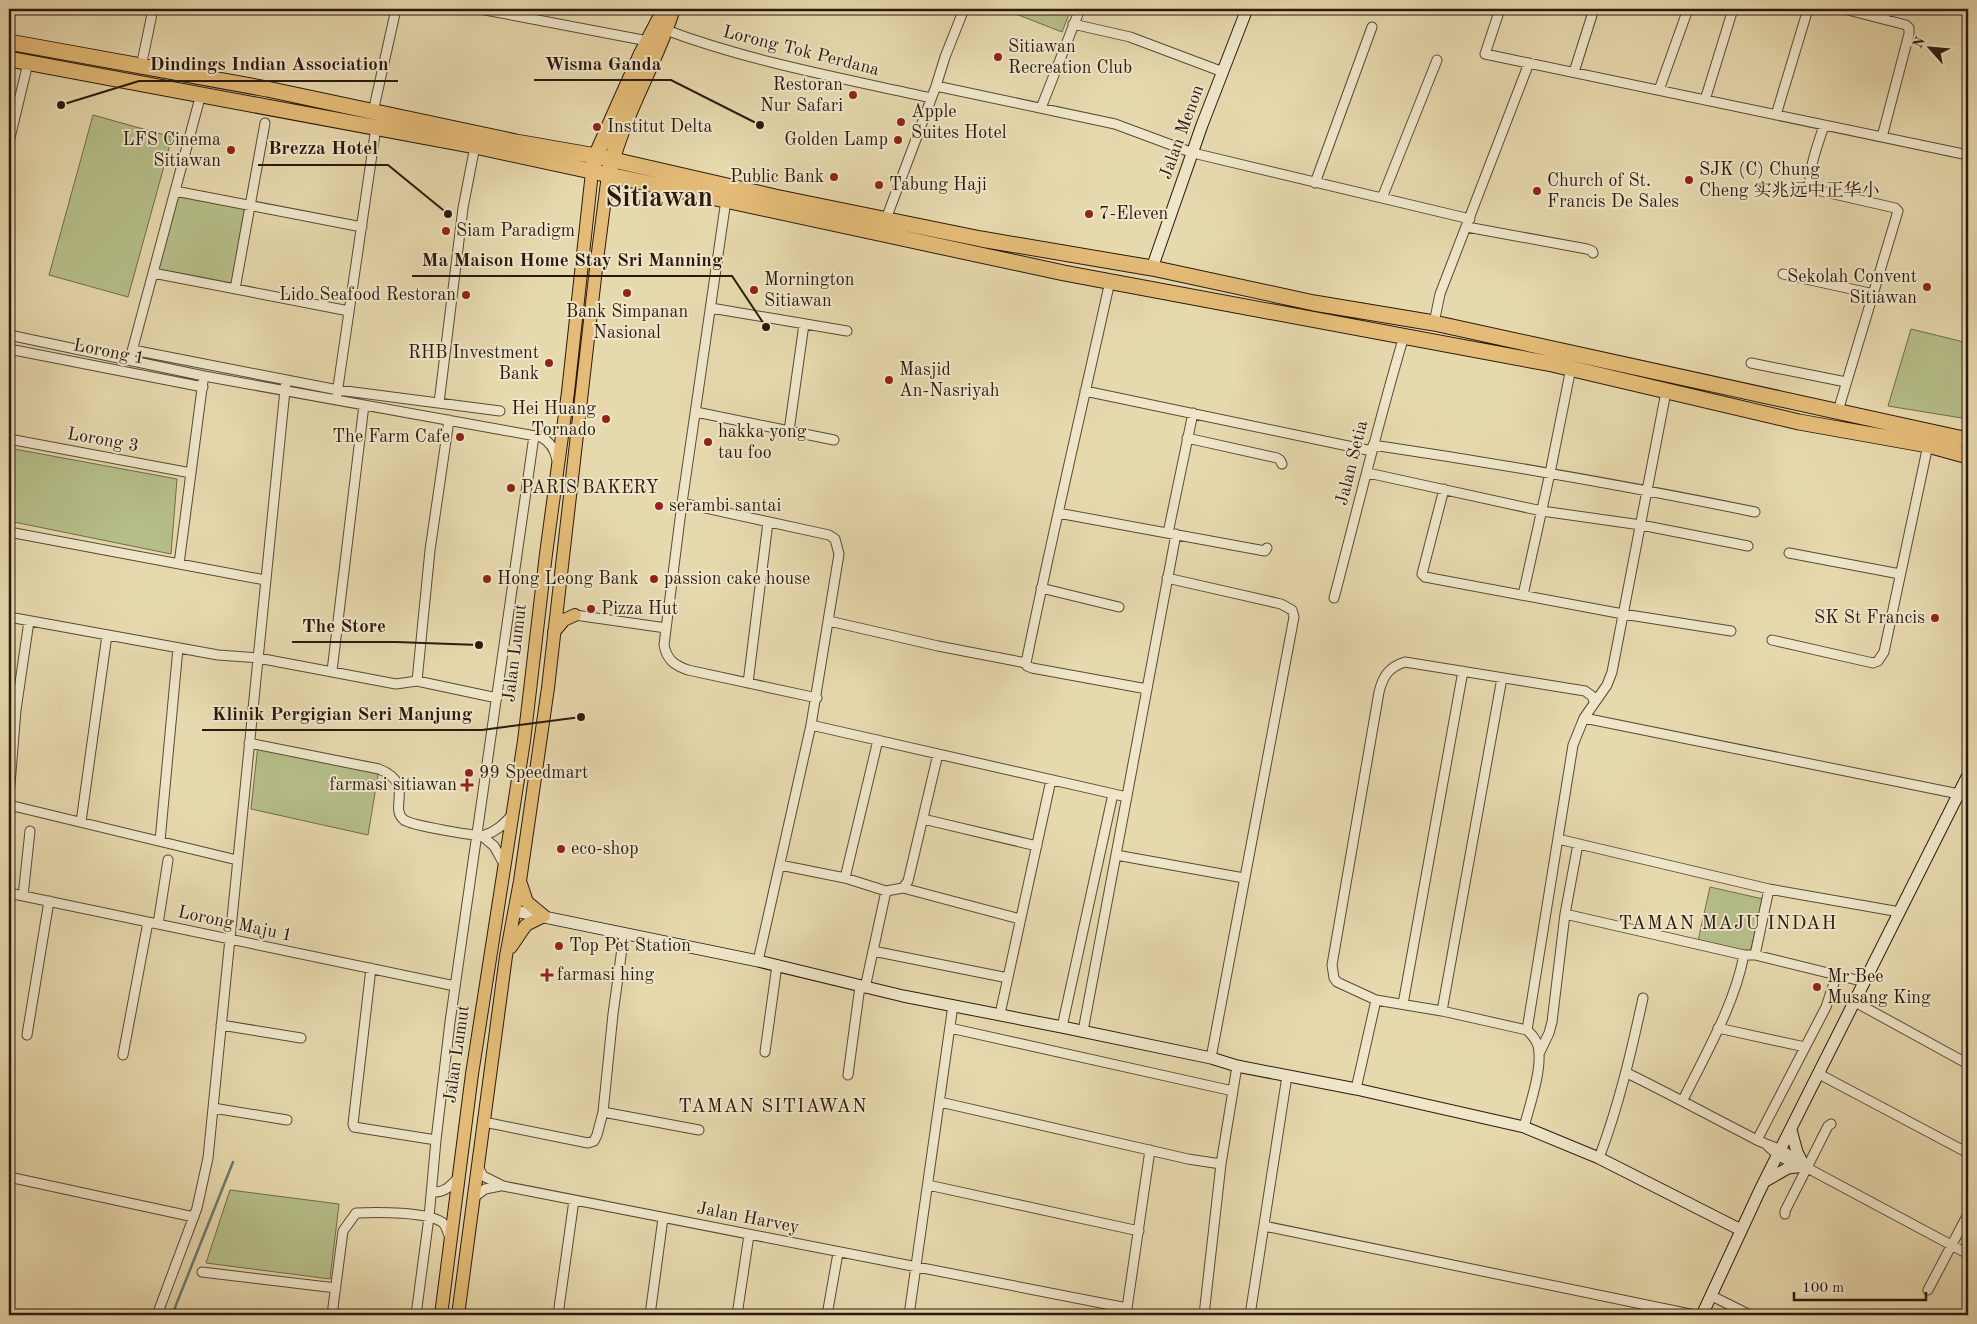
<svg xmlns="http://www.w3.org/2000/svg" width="1977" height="1324" viewBox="0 0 1977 1324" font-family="'Old Standard TT','Noto Serif SC',serif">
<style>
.green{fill:#b6bf8a;stroke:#706c4c}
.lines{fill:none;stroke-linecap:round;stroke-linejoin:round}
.stream{stroke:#6b7a6e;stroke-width:2.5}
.street-casing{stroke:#594935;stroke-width:11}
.secondary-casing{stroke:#2a190d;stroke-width:13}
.primary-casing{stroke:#2a190d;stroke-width:14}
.highway-casing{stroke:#2a190d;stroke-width:17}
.street{stroke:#efe6ca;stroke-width:9}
.secondary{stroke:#efe6ca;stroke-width:11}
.primary{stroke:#e4bc77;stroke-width:12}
.highway{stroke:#e4bc77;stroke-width:15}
.poi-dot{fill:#8f2418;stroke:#efe6ca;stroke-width:2}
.labels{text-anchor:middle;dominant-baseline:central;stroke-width:4;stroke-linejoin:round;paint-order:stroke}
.poi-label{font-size:18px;fill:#2a190d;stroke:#efe6ca;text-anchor:start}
.street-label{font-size:18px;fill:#2a190d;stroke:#efe6ca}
.neighbourhood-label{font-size:19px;letter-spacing:1px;fill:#2a190d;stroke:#efe6ca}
.town-label{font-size:28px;font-weight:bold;fill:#2a190d;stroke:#efe6ca}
.leader{fill:none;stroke:#2a190d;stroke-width:2}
.callout-dot{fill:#2a190d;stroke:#efe6ca;stroke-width:2}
.callout-label{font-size:19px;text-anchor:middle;font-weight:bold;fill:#2a190d;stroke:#efe6ca;stroke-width:4;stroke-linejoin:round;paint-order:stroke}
</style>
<rect width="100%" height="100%" fill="#e7d9ae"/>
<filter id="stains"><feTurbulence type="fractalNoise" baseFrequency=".004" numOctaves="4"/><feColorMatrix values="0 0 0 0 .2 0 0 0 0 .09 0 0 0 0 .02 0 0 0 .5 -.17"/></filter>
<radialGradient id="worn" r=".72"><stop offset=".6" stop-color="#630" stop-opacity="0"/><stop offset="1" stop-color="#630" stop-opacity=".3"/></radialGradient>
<path class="green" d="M1003,9H1071L1062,32Z
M93,115L172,137L128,297L49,275Z
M175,191L250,205L235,289L153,273Z
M1911,329L1968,343V419L1888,406Z
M9,448L177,479L171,554L9,521Z
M258,745L379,769L368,835L251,809Z
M1710,887L1763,899L1750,953L1698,941Z
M230,1190L339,1204L330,1279L206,1263Z"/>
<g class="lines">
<path class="stream" d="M172,1315L233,1162"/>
<g class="street-casing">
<path id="street" d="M480,9L648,41
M1500,9L1485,54L1968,155
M1844,9L1906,25L1909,28V34L1882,137
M1884,19L1887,9
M1073,24L1130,37L1223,72
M666,30C751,62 842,78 931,98
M141,67L153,9
M1574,72L1594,9
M936,86L1115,124L1193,153L1470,219
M1659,90L1688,9
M1705,100L1733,9
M1041,108L1080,9
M373,112L396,9
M1776,115L1808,9
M1824,125C1820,139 1809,166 1810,180C1811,186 1816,188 1821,191L1895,208L1898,211L1838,411
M9,142L28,63
M1315,183L1372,27
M175,191L362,227
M1382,198L1437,60
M726,200L682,503L664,645C667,660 674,665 688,670L817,698
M886,219L936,86L945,57L964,9
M1467,227L1587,249L1592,251L1593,253
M153,273L349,311
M1783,274L1874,294
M235,289L265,123
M711,308L847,331
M1434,323L1440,294L1529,63
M9,335L204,376L541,437C551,442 555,450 557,460
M9,349L203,387
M133,350L338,390L500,411
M131,355L201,94
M1751,363L1846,382
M1085,391L1372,451
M337,394L376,127
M439,403L463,208L475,146
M696,412L834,440
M789,431L804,324
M1187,438L1277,458L1280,460L1282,464
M9,439L191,473
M1373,445C1501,464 1628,486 1755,512
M1368,473L1542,511L1641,525L1748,546
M1444,489L1422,574L1425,577L1623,614L1731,631
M682,503L829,535L835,539L839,554L811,725L758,961
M1058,513L1265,551L1267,548
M9,532L265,580
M1168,533L1193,413
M1789,553L1900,574
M179,564L203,381
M1167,578L1281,604L1292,610L1294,617L1211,1058
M1041,588L1119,607
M1523,595L1550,473L1571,368
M1334,598C1357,511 1378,423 1404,336
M575,615L666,628
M9,617L218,655L258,658L396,684L417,681L497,698
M829,621L938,646L1026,663L1027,666L1032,668L1147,689
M1772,640L1873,663L1878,661L1884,652L1928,445
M1026,663C1052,535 1082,408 1110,281
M332,671L364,405
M417,681L430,550L449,420
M748,683L768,522
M1584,718L1959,794
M811,725L1127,797
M249,743L379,769C416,784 388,807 404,820C411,825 476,837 485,835C497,831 504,824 512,815
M9,797L16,710L29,621
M9,805L237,860
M923,819L1037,846
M81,822L107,635
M482,836L494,846L504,864
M1558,839L1769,889L1900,912
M160,841L178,648
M1116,855L1244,878
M780,865L845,878L886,891L903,888L1020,919
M845,878L878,740
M903,888L908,881L938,754
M9,893L455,986
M23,896L30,831
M1565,914L1744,955H1755L1865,982
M158,924L168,860
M873,951L1008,978
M1755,955L1769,889
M371,968L353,1124L354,1127L436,1140
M865,988L886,891
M1855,1002L1968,1064
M1403,1004L1463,671
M1442,1011L1502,678
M1000,1014L1051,780
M221,1025L301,1038
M1062,1027L1113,794
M950,1028L1233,1091
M1718,1028L1805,1047
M1527,1030L1573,745L1584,718L1607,685L1612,672L1666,392
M1083,1031L1176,534
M27,1035L49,901
M765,1052L777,965
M1539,1054L1549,1033L1552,1022L1565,914L1578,844
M123,1055L148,922
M1627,1073C1670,1094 1712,1117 1755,1139C1770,1147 1787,1149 1798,1163
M1819,1074L1968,1153
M848,1075L860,986
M1356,1089L1376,1000
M1683,1100C1706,1053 1734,1006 1744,955
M940,1102L1188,1159L1221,1164
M213,1108L287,1120
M603,1112L699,1130
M484,1122L588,1143L594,1141L597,1135L603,1112L613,1014L624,934
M1524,1127C1530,1104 1543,1068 1538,1046C1536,1039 1532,1035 1527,1030L1442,1011L1376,1000L1337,982L1334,978L1332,965L1379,692C1383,676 1389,667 1405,662L1585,691L1592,696L1594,701
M1757,1140L1826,1007L1837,974
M1767,1145C1777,1155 1784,1161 1798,1163L1968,1254
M1599,1158C1619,1105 1631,1053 1643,998
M478,1167L483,1176L503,1186L1127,1308
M9,1177L194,1217
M928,1185L1139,1231
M432,1192C445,1193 450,1186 459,1177
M473,1198L485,1189L500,1186
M1785,1214V1211L1828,1126L1831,1124
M1264,1226L1695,1315
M202,1272L336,1288
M1928,1290L1968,1214
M1712,1296L1750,1315
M157,1315L197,1208L208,1158L286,380
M332,1315L343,1231L356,1213C373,1212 432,1211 444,1224C447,1228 448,1234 450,1238
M416,1315L429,1217L436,1140L450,1022L534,436
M558,1315L574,1200
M650,1315L663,1218
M737,1315L749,1235
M827,1315L838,1253
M909,1315L953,1005
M1126,1315L1150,1150
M1204,1315L1221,1164L1237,1066
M1250,1315L1287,1076"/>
</g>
<g class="secondary-casing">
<path id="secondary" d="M1152,268L1202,125L1247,9
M515,911L758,961L903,996L1062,1027L1211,1058L1237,1066L1356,1089L1524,1127L1599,1158L1741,1230
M1767,1180L1788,1168L1804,1166L1797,1152L1791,1130
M1702,1315L1760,1190L1968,775"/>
</g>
<g class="primary-casing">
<path id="primary" d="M554,632L564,620L575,615
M511,947L526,925L544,916L527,902L521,884
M441,1315L472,1074L524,741L546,554L568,392L592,172
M458,1315L506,956L520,881L548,688L597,260L608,175"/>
</g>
<g class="highway-casing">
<path id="highway" d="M9,42L267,89L516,142L596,156L775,197L981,239L1152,268L1314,303L1434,323L1968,440
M9,59L475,146L1064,273L1552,364L1799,422L1928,445L1968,456
M594,164L596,156L641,55L665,9
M610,168C623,115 654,65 671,13"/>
</g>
<use href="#street" class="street"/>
<use href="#secondary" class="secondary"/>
<use href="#primary" class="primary"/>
<use href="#highway" class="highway"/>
</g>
<g class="poi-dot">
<circle cx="998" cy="57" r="5"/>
<circle cx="853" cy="95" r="5"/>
<circle cx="901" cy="122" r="5"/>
<circle cx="597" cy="127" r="5"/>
<circle cx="898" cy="140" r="5"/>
<circle cx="231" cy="150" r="5"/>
<circle cx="834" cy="177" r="5"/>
<circle cx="1689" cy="180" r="5"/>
<circle cx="879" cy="185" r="5"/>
<circle cx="1537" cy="191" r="5"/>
<circle cx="1089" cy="214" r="5"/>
<circle cx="446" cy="231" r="5"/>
<circle cx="1927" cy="287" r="5"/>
<circle cx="754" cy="290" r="5"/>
<circle cx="627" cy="293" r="5"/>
<circle cx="466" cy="295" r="5"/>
<circle cx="549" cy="363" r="5"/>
<circle cx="889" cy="380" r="5"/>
<circle cx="606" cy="419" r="5"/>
<circle cx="460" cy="437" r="5"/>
<circle cx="708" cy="442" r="5"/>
<circle cx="511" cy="488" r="5"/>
<circle cx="659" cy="506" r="5"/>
<circle cx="487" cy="579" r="5"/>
<circle cx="654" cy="579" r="5"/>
<circle cx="591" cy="609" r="5"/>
<circle cx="1935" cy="618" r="5"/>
<circle cx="469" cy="773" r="5"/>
<path d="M464.5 777.5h5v5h5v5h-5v5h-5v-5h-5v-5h5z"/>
<circle cx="561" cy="849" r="5"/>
<circle cx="559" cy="946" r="5"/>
<path d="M544.5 967.5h5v5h5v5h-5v5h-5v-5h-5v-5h5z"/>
<circle cx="1817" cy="987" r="5"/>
</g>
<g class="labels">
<g class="poi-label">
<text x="1008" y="47">Sitiawan<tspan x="1008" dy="21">Recreation Club</tspan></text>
<text x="843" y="85" text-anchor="end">Restoran<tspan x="843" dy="21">Nur Safari</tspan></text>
<text x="911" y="112">Apple<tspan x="911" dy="21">Suites Hotel</tspan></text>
<text x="607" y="127">Institut Delta</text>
<text x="221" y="140" text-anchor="end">LFS Cinema<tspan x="221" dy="21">Sitiawan</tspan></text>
<text x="888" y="140" text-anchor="end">Golden Lamp</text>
<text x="1699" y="170">SJK (C) Chung<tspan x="1699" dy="21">Cheng 实兆远中正华小</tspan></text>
<text x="824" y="177" text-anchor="end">Public Bank</text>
<text x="1547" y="181">Church of St.<tspan x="1547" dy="21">Francis De Sales</tspan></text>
<text x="889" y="185">Tabung Haji</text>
<text x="1099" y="214">7-Eleven</text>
<text x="456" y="231">Siam Paradigm</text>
<text x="1917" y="277" text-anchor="end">Sekolah Convent<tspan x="1917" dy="21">Sitiawan</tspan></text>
<text x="764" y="280">Mornington<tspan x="764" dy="21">Sitiawan</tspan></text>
<text x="456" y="295" text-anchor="end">Lido Seafood Restoran</text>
<text x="627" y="312" text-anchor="middle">Bank Simpanan<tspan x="627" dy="21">Nasional</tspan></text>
<text x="539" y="353" text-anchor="end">RHB Investment<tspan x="539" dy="21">Bank</tspan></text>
<text x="899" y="370">Masjid<tspan x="899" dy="21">An-Nasriyah</tspan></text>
<text x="596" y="409" text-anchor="end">Hei Huang<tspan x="596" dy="21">Tornado</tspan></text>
<text x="718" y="432">hakka yong<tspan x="718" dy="21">tau foo</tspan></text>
<text x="450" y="437" text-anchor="end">The Farm Cafe</text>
<text x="521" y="488">PARIS BAKERY</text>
<text x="669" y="506">serambi santai</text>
<text x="497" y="579">Hong Leong Bank</text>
<text x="664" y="579">passion cake house</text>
<text x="601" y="609">Pizza Hut</text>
<text x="1925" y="618" text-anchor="end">SK St Francis</text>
<text x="479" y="773">99 Speedmart</text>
<text x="457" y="785" text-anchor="end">farmasi sitiawan</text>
<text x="571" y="849">eco-shop</text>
<text x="569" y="946">Top Pet Station</text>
<text x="557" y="975">farmasi hing</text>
<text x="1827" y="977">Mr Bee<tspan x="1827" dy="21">Musang King</tspan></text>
</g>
<g class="street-label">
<text transform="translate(801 51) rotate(14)">Lorong Tok Perdana</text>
<text transform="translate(1182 132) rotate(-70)">Jalan Menon</text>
<text transform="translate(109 352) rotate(11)">Lorong 1</text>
<text transform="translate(103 440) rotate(10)">Lorong 3</text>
<text transform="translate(1352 463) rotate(-76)">Jalan Setia</text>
<text transform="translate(515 653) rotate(-83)">Jalan Lumut</text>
<text transform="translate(235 924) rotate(12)">Lorong Maju 1</text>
<text transform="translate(457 1054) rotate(-82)">Jalan Lumut</text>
<text transform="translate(748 1218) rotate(11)">Jalan Harvey</text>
</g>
<g class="neighbourhood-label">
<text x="1728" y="924">TAMAN MAJU INDAH</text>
<text x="773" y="1107">TAMAN SITIAWAN</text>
</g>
<g class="town-label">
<text x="659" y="199">Sitiawan</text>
</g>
</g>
<path class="leader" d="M760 125L671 80H534M61 105L139 81H398M448 214L388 165H258M766 327L732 276H412M479 645L396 642H292M581 717L482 730H202"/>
<g class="callout-dot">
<circle cx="760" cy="125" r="5"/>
<circle cx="61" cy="105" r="5"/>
<circle cx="448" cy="214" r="5"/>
<circle cx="766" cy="327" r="5"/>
<circle cx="479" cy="645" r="5"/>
<circle cx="581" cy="717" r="5"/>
</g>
<g class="callout-label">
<text x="603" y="70">Wisma Ganda</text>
<text x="269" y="70">Dindings Indian Association</text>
<text x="323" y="154">Brezza Hotel</text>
<text x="572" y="266">Ma Maison Home Stay Sri Manning</text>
<text x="344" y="632">The Store</text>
<text x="342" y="720">Klinik Pergigian Seri Manjung</text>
</g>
<rect width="1977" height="1324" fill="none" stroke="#e7d9ae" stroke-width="30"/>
<rect x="10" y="10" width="1957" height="1304" fill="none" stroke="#2a190d" stroke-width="2.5"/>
<rect x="15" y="15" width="1947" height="1294" fill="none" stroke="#2a190d"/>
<g transform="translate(1930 48) rotate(297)" stroke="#efe6ca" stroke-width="4" paint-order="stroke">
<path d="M0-4L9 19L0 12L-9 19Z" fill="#2a190d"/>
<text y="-8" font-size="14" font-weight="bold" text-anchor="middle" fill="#2a190d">N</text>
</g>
<path d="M1794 1292v8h132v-8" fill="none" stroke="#2a190d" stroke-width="2.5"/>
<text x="1802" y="1292" font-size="15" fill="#2a190d" stroke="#efe6ca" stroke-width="4" paint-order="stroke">100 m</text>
<rect width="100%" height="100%" filter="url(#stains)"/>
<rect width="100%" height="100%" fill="url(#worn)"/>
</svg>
